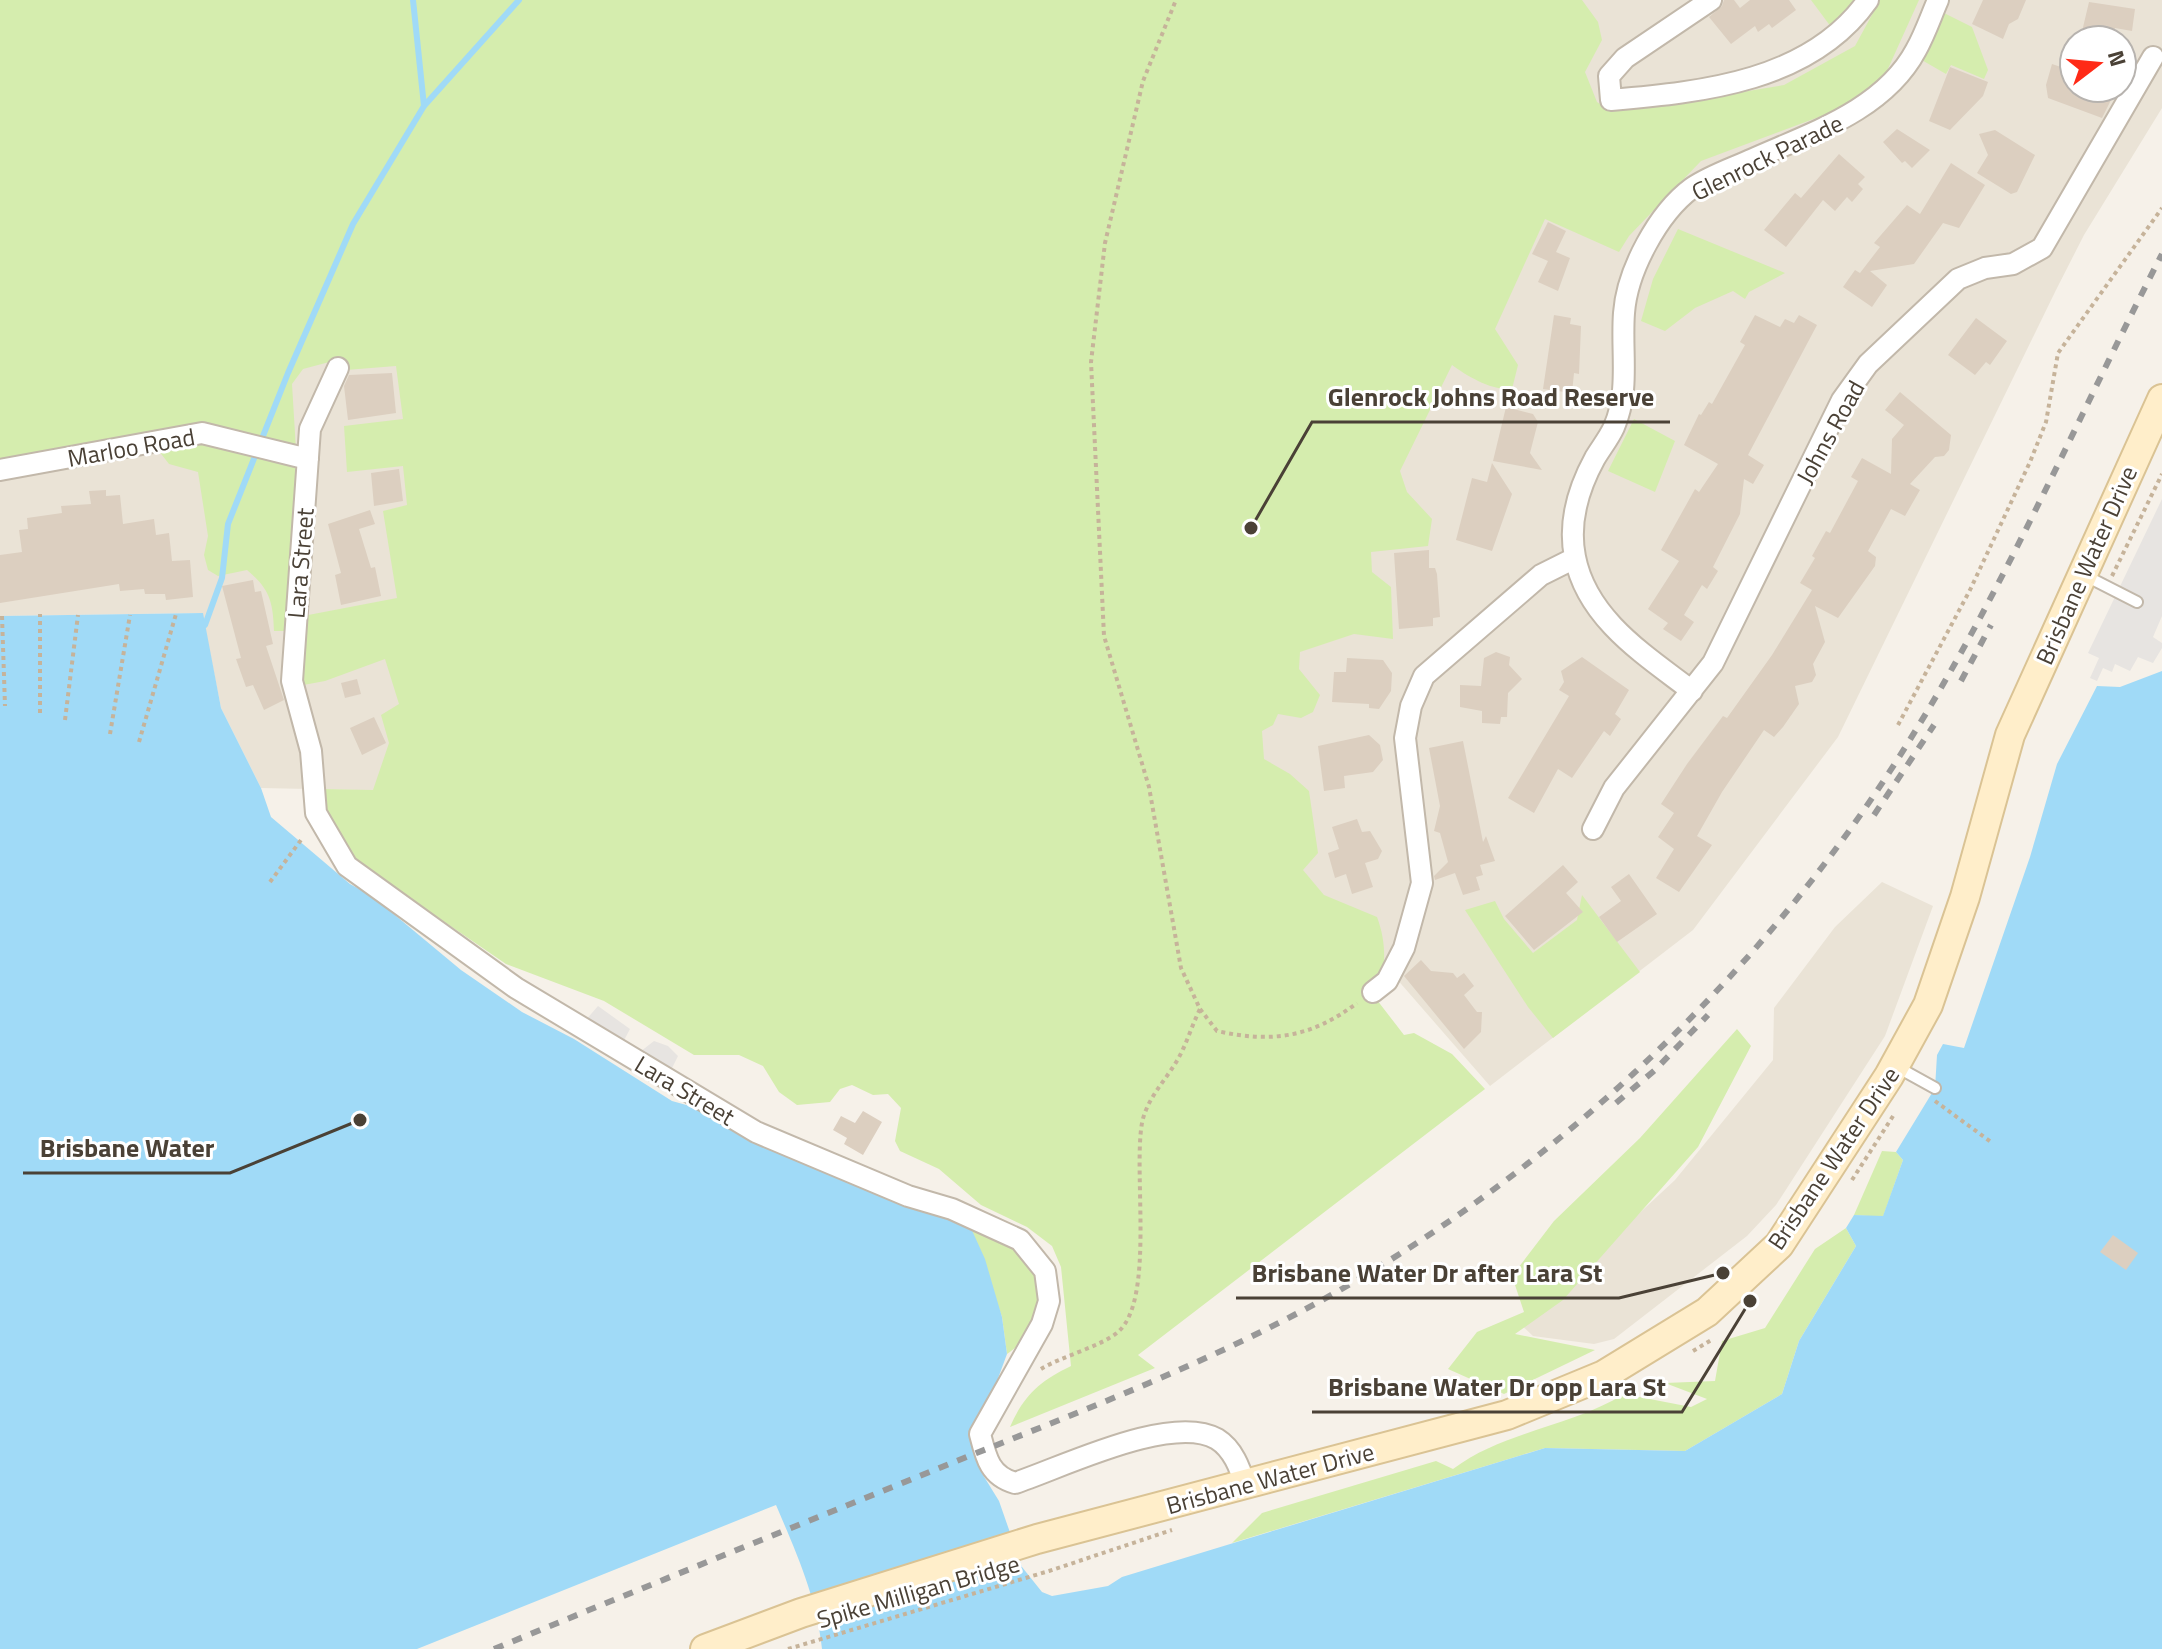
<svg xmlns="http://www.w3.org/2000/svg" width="2162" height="1649" viewBox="0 0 2162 1649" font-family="'Titillium Web',sans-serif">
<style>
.residential{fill:#eae3d6;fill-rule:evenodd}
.green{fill:#d5edae}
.parking{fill:#e7e4e1}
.water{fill:#a0daf7}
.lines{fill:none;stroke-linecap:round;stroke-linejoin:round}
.stream{stroke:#a0daf7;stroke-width:6}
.building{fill:#dccfc0}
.lane-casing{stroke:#c2b8aa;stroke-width:14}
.street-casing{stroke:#c2b8aa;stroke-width:24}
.secondary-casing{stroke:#dac394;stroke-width:32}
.path{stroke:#c6b39a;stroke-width:4;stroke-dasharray:4 4;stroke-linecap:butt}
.lane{stroke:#fff;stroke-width:10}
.street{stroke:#fff;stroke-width:20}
.secondary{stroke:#ffeeca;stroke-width:28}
.rail{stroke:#989898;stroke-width:6;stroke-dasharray:10 10;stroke-linecap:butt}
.labels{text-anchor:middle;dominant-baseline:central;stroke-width:6;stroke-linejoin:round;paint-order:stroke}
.street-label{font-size:24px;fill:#4a4136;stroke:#fff}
.leader{fill:none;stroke:#4a4136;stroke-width:3}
.callout-dot{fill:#4a4136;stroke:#fff;stroke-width:3}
.callout-label{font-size:26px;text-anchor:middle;font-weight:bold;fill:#4a4136;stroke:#fff;stroke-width:6;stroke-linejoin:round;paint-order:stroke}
</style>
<rect width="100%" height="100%" fill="#f6f1e9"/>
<path class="residential" d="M1450,0H2162V108L2084,235L2056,290L1838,737L1693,930L1490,1086L1226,783ZM2074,40H2122V88H2074Z
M442,318L404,791L261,788L221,708L202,613L0,616V420Z
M1882,882L1933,906L1885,1036L1776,1205L1747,1236L1614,1339L1594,1344L1533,1336L1516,1320L1590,1259L1675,1180L1773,1060L1774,1008L1835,927Z"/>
<path class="green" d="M0,0H1582L1598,22L1602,40L1585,72L1597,102L1609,110L1664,105L1784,85L1855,46L1880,0H1919L1882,82L1851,105L1701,161L1629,236L1619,252L1545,219L1495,329L1518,365L1512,389C1492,391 1467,376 1452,365L1400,471L1407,492L1432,519L1428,546L1371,552L1372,572L1391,587L1393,639L1354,634L1300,652L1299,669L1320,695L1313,712L1301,718L1278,714L1273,725L1262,731L1264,759L1290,774L1309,791L1318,853L1303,870L1324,895L1377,917C1388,946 1385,972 1377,1000L1404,1035L1414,1033L1452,1054L1485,1089L1138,1355L1155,1368L1010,1427C1024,1395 1040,1381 1071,1366L1061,1267L1052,1246L1027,1227L981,1205L939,1169L900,1151L895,1141L901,1108L888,1094L873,1095L852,1085L840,1089L830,1102L797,1105L779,1092L763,1066L739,1055H694L604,1001L506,964L354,860L325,813L323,789L373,790L389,743L381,715L399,704L385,659L325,681L298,686L303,616L397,598L383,511L407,505L403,466L347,472L344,426L403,419L396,366L346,370L333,361L303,369L292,384L296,450L245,438L0,465Z
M1811,0H1860L1834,31Z
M1942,12L1972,27L1988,70L1984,79L1951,65L1946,74L1920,59Z
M1678,229L1785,273L1749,292L1745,299L1733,291L1695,308L1665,331L1641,321L1653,279Z
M1634,419L1675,441L1655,492L1608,471Z
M203,437L300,462L288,631H274C273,602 270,589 247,570L218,576L208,570L204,555L208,536L198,472L169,464L155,446Z
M1582,895L1640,972L1553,1038L1528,1007L1465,910L1495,901L1504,919L1533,953L1577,920Z
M1737,1029L1751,1046L1698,1147L1563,1300L1515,1334L1595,1350L1504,1394L1448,1369L1477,1332L1524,1312L1512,1276L1554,1221L1640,1138Z
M1882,1151L1896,1152L1903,1160L1883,1217L1854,1215Z
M970,1226C986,1233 1008,1240 1021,1251C1055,1281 1040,1332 1007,1354L1002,1317Z
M1846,1228L1856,1246L1799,1341L1782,1394L1685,1451L1545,1448L1232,1543L1262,1513L1436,1461L1453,1469C1503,1431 1571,1427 1624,1394L1691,1407L1707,1399L1665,1383L1715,1381L1722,1341L1765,1328L1815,1249Z"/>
<path class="parking" d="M2162,499V616L2153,637L2162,643V648L2153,663L2138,657L2130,671L2115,664L2112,672L2103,668L2097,681L2090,678L2099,658L2088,653Z
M598,1006L630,1029L621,1046L585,1021Z
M654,1041L668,1046L678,1056L671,1070L636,1055Z"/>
<path class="water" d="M203,613L221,708L261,788L271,817L350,884L372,896L461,970L522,1012L574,1039L672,1101L697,1108L901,1201L970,1226L985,1259L1002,1317L1007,1354L973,1446L983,1475L999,1501L1022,1567L1042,1592L1052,1596L1108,1586L1122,1577L1545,1448L1685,1451L1782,1394L1799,1341L1856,1246L1846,1228L1854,1215L1883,1216L1903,1160L1896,1152L1935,1088L1937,1055L1943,1044L1964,1048L2030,857L2057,764L2097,686L2120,687L2162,671V1649H822C817,1598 796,1552 776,1505L417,1649H0V616Z"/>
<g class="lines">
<path class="stream" d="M413,0L424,106
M205,625L222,578L228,524L288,373L353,224L424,106L519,0"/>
</g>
<path class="building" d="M1724,0H1734L1740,8L1750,0H1789L1796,10L1772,28L1769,24L1758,32L1755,26L1731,44L1709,17L1722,6Z
M1983,0H2026L2018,19L2009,24L2003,39L1972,24Z
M2089,2L2135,9L2132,31L2115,28L2113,40H2080Z
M2074,36V88H2117L2102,118L2048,98L2046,85L2052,64L2061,67Z
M1950,67L1988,82L1983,96L1950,130L1929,121Z
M1897,129L1930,150L1912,168L1905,161L1902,163L1883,142Z
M1995,130L2035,155L2017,192L2011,194L1977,173L1988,155L1979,134Z
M1839,154L1865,177L1858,184L1863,189L1852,202L1847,197L1835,211L1823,200L1786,247L1764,230L1795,193L1801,198Z
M1951,163L1985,185L1959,228L1943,223L1914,264L1870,271L1887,285L1872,307L1843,287L1855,270L1860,273L1880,247L1874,243L1907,205L1920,214Z
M1548,222L1566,231L1556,252L1570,258L1558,291L1538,282L1548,261L1532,254Z
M1554,315L1571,318L1570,324L1581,326L1579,374L1574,373L1572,393L1543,389Z
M1755,315L1780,327L1785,319L1794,323L1799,315L1817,325L1748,455L1764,465L1753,484L1744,479L1740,514L1713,567L1718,571L1707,589L1702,585L1684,615L1694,622L1681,641L1663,629L1668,623L1648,609L1679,561L1661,550L1695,489L1699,492L1718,464L1684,445L1699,414L1701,415L1709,402L1712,404L1745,345L1740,342Z
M1976,318L2007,341L1990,365L1986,362L1975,375L1948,355Z
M392,373L396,413L348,420L344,386L349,375Z
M1900,392L1951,435L1949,450L1944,456L1935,457L1910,484L1920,490L1905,516L1891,509L1868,551L1876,557L1875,566L1838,618L1815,606L1825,642L1813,664L1816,675L1812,682L1795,686L1799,704L1783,727L1774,737L1764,730L1722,792L1697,836L1712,845L1679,892L1656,878L1674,849L1658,837L1674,813L1661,804L1687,764L1723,716L1727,718L1772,655L1812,590L1800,583L1815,558L1812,556L1826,531L1830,533L1858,481L1851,477L1862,458L1891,474L1892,439L1904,425L1885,410Z
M1506,407L1533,414L1538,422L1530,453L1542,470L1493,461Z
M1492,463L1512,494L1492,551L1456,540L1472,478L1487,482Z
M399,469L403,501L374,506L371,473Z
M106,490V496L120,495L123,524L154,519L156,535L169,533L172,561L190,560L193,597L166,600L165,594H145L144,589L120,591L119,584L0,603V555L22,552L19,530L28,529L27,518L62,513L61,506L91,504L89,491Z
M370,510L375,524L359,529L371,568L375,567L381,596L341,605L335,575L341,573L328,524Z
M1429,550V568H1435L1437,574L1440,617L1433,618V626L1399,629L1394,553Z
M253,580L255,592L261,591L273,644L266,646L284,700L264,710L253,685L246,687L236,659L241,658L222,586Z
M1496,652L1510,657L1509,665L1522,679L1508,693L1507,717H1501L1500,724L1482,723V711L1460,707V685L1481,686L1484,658Z
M1582,657L1629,690L1615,714L1621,719L1610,736L1604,731L1572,778L1558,769L1534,813L1508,798L1569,696L1559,690L1564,682L1561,671Z
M1347,658L1383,660L1392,673L1391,691L1379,709L1369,708V704L1332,702L1334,672H1346Z
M357,679L361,694L345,698L341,683Z
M374,717L386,743L362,755L350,728Z
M1369,735L1380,745L1383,760L1373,772L1344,776L1345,788L1324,791L1318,746Z
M1463,741L1483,842L1486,836L1495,861L1480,865L1483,875L1476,877L1480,890L1463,895L1455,873L1435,880L1434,876L1448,862L1440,833L1434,831L1440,806L1429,748Z
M1357,819L1362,832L1370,831L1382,851L1378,859L1365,863L1373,887L1352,894L1346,874L1335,878L1328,853L1339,849L1332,827Z
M1563,865L1578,882L1566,893L1583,912L1534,950L1505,916Z
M1629,874L1657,914L1617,942L1599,917L1621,901L1611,887Z
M1421,960L1431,971L1453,973L1457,978L1464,973L1474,986L1464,995L1477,1012H1482L1481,1032L1464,1049L1404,976Z
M863,1111L882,1122L863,1155L844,1144L847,1138L833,1130L841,1116L855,1123Z
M2113,1235L2138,1253L2126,1270L2100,1252Z"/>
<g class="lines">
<g class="lane-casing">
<path id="lane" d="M2086,576L2137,602
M1897,1067L1935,1088"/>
</g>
<g class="street-casing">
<path id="street" d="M1711,0L1625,58L1609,76L1611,100C1704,92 1811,81 1868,0
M338,368L310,429L292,681L311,751L316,813L347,866L516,988L756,1132L908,1196L952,1209L1020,1240L1045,1271L1049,1301L1042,1324L980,1434C986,1458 990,1476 1015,1483C1061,1468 1171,1413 1217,1439C1233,1449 1240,1468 1245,1485
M0,470L202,433L308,459
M1692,691C1645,655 1587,619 1575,557C1568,522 1578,489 1595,458C1601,448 1609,438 1614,427C1630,390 1621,352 1624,313C1627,271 1658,213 1692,188C1709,176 1733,168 1753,159C1811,133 1884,110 1916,50C1925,34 1931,16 1938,0
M1593,829L1614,788L1713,663L1842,400L1868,364L1958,279L1985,268L2013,264L2042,248L2153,57
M1373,992L1387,981L1404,948L1422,883L1405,738L1411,706L1424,676L1541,575L1575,558"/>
</g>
<g class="secondary-casing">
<path id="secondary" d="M705,1649L801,1613L1037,1539L1507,1415L1604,1375L1707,1312L1779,1245L1889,1076L1928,1005L1965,897L2010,735L2162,399"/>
</g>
<path class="path" d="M2112,576L2162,474
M2,616L5,706
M40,713V614
M65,720L78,615
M1898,725L1970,590L2030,462L2046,422L2058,353L2162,208
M110,734L130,615
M139,742L176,614
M270,882L301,840
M1200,1009L1217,1031C1271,1043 1311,1038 1357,1003
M1935,1101L1991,1142
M1852,1180L1895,1113
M1693,1351L1713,1339
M1041,1369C1062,1356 1100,1347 1118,1332C1155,1300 1133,1173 1142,1123C1147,1098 1166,1080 1178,1059C1187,1043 1192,1025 1200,1009L1181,968L1149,787L1104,636L1091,362L1105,243L1143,81L1176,0
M788,1649L1049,1571L1172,1530"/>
<use href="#lane" class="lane"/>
<use href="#street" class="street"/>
<use href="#secondary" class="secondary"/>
<path class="rail" d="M1961,681L1991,625
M1874,815L1934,725
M1616,1103L1655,1070L1708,1015
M494,1649C652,1584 811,1520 969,1456C1092,1407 1217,1359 1333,1294C1536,1179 1718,1014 1854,824C1980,647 2063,446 2162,254"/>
</g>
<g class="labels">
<g class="street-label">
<text transform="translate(1767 157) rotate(-26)">Glenrock Parade</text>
<text transform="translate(1830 432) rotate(-61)">Johns Road</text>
<text transform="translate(131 447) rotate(-10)">Marloo Road</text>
<text transform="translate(300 563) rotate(-85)">Lara Street</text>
<text transform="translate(2086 565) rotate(-66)">Brisbane Water Drive</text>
<text transform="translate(685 1090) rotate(31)">Lara Street</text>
<text transform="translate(1833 1158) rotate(-56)">Brisbane Water Drive</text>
<text transform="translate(1270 1478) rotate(-15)">Brisbane Water Drive</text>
<text transform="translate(918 1591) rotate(-16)">Spike Milligan Bridge</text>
</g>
</g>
<path class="leader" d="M1251 528L1312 422H1670M360 1120L230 1173H23M1723 1273L1619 1298H1236M1750 1301L1682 1412H1312"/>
<g class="callout-dot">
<circle cx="1251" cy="528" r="8"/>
<circle cx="360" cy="1120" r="8"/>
<circle cx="1723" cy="1273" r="8"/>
<circle cx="1750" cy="1301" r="8"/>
</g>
<g class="callout-label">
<text x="1491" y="406">Glenrock Johns Road Reserve</text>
<text x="127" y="1157">Brisbane Water</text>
<text x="1427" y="1282">Brisbane Water Dr after Lara St</text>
<text x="1497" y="1396">Brisbane Water Dr opp Lara St</text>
</g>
<g transform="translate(2098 64) rotate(74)"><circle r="38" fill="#ffffff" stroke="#b7b3af" stroke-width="2"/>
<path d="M0-6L14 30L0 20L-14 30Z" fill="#ff2a17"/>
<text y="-12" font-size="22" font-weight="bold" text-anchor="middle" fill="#4a4136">N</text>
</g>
</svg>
